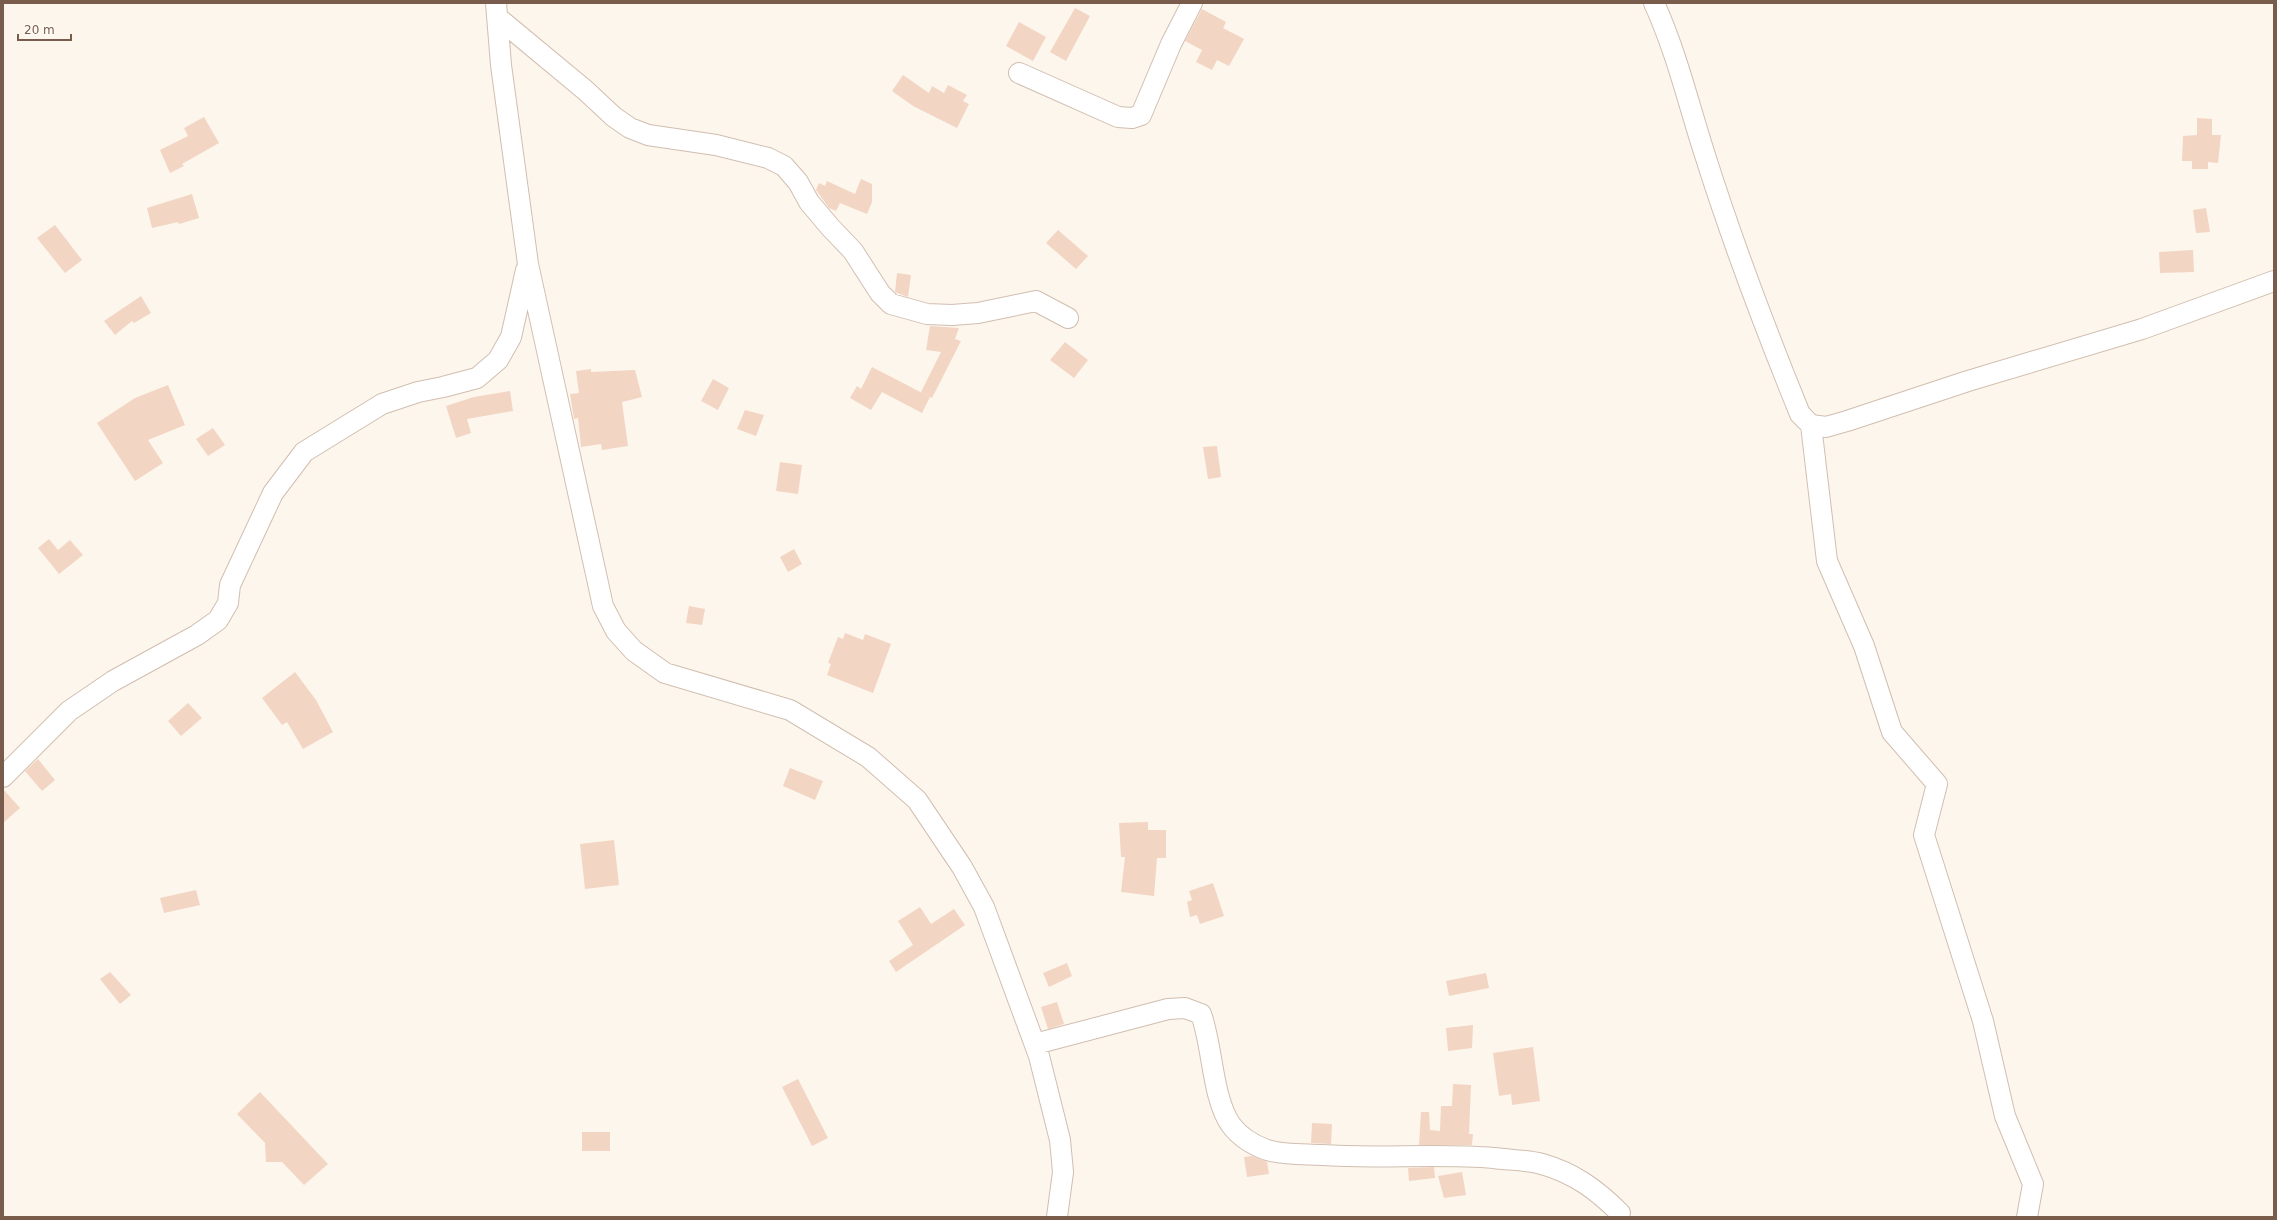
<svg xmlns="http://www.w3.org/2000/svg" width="2277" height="1220" viewBox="0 0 2277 1220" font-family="'DejaVu Sans',sans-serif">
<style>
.building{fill:#f3d5c3}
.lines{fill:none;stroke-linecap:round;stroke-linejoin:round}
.street-casing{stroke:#d1beb0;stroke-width:22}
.street{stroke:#fff;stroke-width:20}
</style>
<rect width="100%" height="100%" fill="#fdf6ec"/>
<path class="building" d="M1075,8L1090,16L1066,61L1050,52Z
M1202,9L1226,22L1223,28L1244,39L1229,66L1217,60L1212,70L1196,62L1202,50L1185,41Z
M1019,22L1046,37L1033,61L1006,46Z
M903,75L929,93L932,86L944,93L948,85L967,95L963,101L969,104L957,128L913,106L892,91Z
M204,117L219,143L182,164L184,166L170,173L160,150L188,136L184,128Z
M2197,118L2212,119V135H2221L2218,163L2208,162V169H2192V161H2182L2183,136L2197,135Z
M861,179L872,184V202L867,214L840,203L836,211L829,208L816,190L819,183L825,186L827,181L855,194Z
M192,194L199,218L179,224L178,222L152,228L147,208Z
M2206,208L2210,232L2196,233L2193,210Z
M55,225L82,260L65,273L37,238Z
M1058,230L1088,256L1076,269L1046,243Z
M2193,250L2194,272L2160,273L2159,252Z
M897,273L911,275L908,297L895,292Z
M141,296L151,313L134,323L132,321L115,335L104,321Z
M930,326L959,328L955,339L961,341L932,398L921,392L941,352L926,350Z
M1065,342L1088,360L1074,378L1050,360Z
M872,367L930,397L922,413L882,392L871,410L850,398L857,386L861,389Z
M591,369V372L635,370L642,397L622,402L628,446L602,450L601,444L581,447L578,418L574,419L570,394L579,393L576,371Z
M713,379L729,388L718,410L701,401Z
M168,385L185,425L148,440L163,463L135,481L97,423L135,398Z
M510,391L513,411L467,419L471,433L456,438L446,406L474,397Z
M745,410L764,415L756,436L737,429Z
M213,428L225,445L208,456L196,439Z
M1217,446L1221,477L1208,479L1203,447Z
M780,462L802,465L798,494L776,491Z
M49,539L58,550L70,540L83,555L59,574L38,548Z
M794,549L802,564L788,572L780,557Z
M689,606L705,609L702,625L686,623Z
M845,633L863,640L865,634L891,644L873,693L827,675L831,664L828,663L838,637L843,639Z
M295,672L316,700L333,732L303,749L287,722L282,725L262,698Z
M188,703L202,718L181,736L168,721Z
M38,759L55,780L42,791L25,771Z
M790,768L823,781L815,800L783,786Z
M3,789L20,808L3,823Z
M1148,822V830H1166V858H1157L1154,896L1121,892L1125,857H1121L1119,823Z
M614,840L619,885L585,889L580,844Z
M1213,883L1224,916L1200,924L1197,915L1190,917L1187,902L1192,900L1189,891Z
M196,890L200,905L164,913L160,898Z
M920,907L931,924L954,909L965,925L896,972L889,961L913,945L898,921Z
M1067,963L1072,976L1049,987L1043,973Z
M110,972L131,995L120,1004L100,979Z
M1486,973L1489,988L1449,996L1446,981Z
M1057,1002L1064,1024L1048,1029L1041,1007Z
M1473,1025L1472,1048L1448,1051L1446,1028Z
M1533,1047L1540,1101L1512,1105L1511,1094L1499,1096L1493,1053Z
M798,1079L828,1138L812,1146L782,1087Z
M1453,1084L1471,1085L1469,1134H1473L1472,1145H1419L1421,1112H1429L1430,1130L1440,1131L1441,1106H1452Z
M260,1092L328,1164L304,1185L282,1162H266L265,1143L237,1114Z
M1312,1123L1332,1124L1331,1144L1311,1143Z
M582,1132H610V1151H582Z
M1252,1156L1267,1162L1269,1174L1247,1177L1244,1157Z
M1434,1167L1435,1178L1409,1181L1408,1168Z
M1462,1172L1466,1195L1444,1198L1438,1176Z"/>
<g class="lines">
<g class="street-casing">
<path id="street" d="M496,3L501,65L528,264L603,606L616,631L634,651L665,673L790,710L868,757L917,800L962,867L984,907L1039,1056L1060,1140L1063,1172L1057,1217
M1654,3C1676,51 1688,102 1704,152C1732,241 1765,328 1800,414L1811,425L1826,427L1847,421L1968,381L2142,329L2274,281
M497,17L585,90L614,117L630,128L648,135L716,145L768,158L784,166L798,182L809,202L830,227L853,251L880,293L891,304L927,314L952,315L978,313L1036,301L1068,318
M1019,73L1118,117L1132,118L1141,115L1171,44L1192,3
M1811,425L1827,561L1864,646L1892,732L1937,784L1924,835L1983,1021L2005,1116L2033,1184L2027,1217
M3,777L69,711L113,681L197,635L218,620L228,603L230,585L273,493L304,452L382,404L418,392L443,387L477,378L498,360L511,337L526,270
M1035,1044L1168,1009L1185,1008L1201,1014C1213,1047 1212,1098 1231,1125C1240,1137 1253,1145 1267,1150C1284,1155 1304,1154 1322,1155C1379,1159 1436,1153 1494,1158C1509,1160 1527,1160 1542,1164C1574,1173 1597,1190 1620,1213"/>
</g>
<use href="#street" class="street"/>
</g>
<rect width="2277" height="1220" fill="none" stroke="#7a5c4d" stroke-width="8"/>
<path d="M18 34v6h53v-6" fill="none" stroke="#7a5c4d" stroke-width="2"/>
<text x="24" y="34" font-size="12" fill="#7a5c4d" stroke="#fffaf3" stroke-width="3" paint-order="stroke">20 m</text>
</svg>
